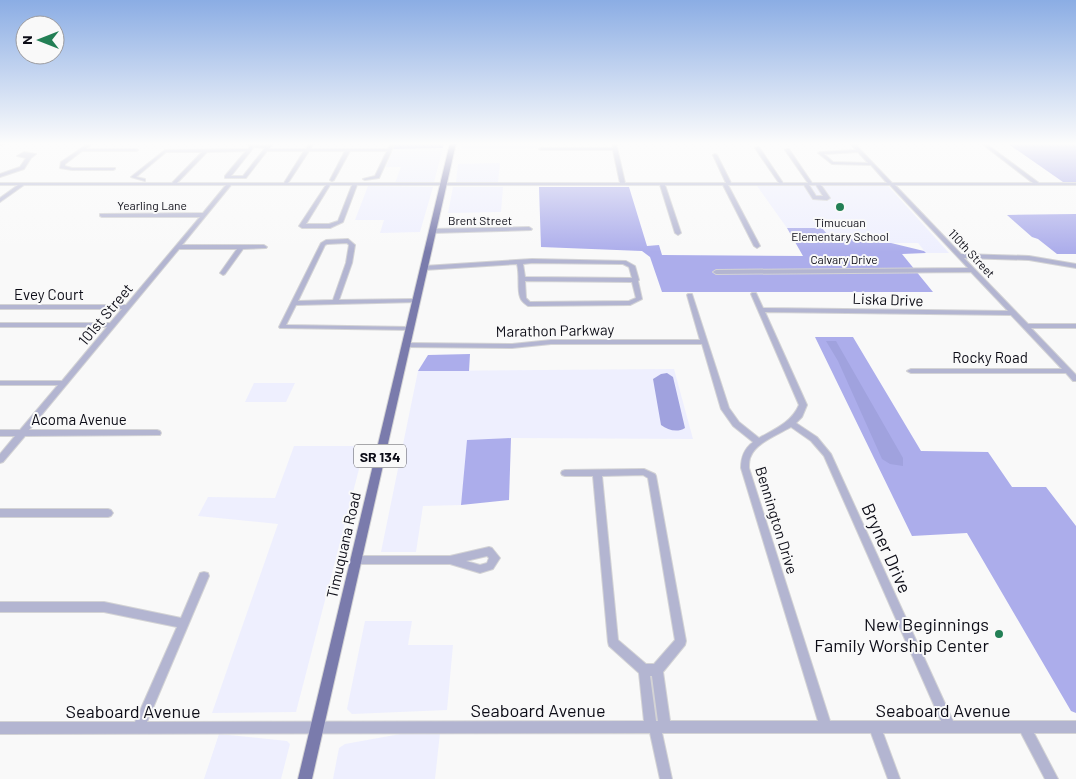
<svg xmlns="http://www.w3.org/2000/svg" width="1076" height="779" viewBox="0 0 1076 779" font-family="Barlow,sans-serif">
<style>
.built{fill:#eeeffe}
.forest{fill:#acadeb}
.water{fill:#a0a2de}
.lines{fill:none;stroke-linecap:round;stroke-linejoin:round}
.minor-casing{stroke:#d3d3d5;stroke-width:2}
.major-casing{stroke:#d3d3d5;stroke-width:2}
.minor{fill:#b3b5d1;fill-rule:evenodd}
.major{fill:#7a7bac;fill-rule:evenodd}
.poi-dot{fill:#237f55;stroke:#f9f9f9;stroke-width:2}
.labels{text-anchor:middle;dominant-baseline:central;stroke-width:4;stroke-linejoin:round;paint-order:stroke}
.far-street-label{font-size:12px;fill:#0d0d17;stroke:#f9f9f9}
.far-poi-label{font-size:12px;fill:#0d0d17;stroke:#f9f9f9}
.shield{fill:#f9f9f9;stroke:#54545b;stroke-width:1}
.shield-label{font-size:14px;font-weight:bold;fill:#0d0d17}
.street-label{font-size:15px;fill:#0d0d17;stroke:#f9f9f9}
.near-street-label{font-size:18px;fill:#0d0d17;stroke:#f9f9f9}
.near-poi-label{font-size:18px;fill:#0d0d17;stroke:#f9f9f9;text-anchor:end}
</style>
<rect width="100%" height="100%" fill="#f9f9f9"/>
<path class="built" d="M462,143H538V148L461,149Z
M443,148L434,182L395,183L401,167H386L393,149Z
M500,163L498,182H456L458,164Z
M368,186L433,187L420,232L380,233L384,220H355Z
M757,186H888L949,253H926L918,243H879L874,237L832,240L822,229L787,228Z
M453,187H503L501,212L448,213Z
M674,369L693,439L511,438L468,440L461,505L423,506L416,552H381L418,371Z
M254,383H295L286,402H245Z
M294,446H365L296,712L212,713L278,524L198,516L208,497L275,498Z
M365,621H412L408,645H453L447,710L352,714L347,709Z
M406,733H440L435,779H333L339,748L345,744Z
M219,734L287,741L290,744L281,779H204Z"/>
<path class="forest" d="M395,143H444L443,148L393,149Z
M1007,143H1072L1076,145V182H1063Z
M539,187H629L647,246L659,245L662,255L803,256L787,228H822L832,240L874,237L879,243H891L924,251L926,253L902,254L933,292H662L650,257L642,251L541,247Z
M1076,214V254H1057L1038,239L1032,237L1007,215Z
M815,337H853L921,451L988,452L1012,487H1046L1076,526V713L1071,711L967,533L912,536Z
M470,354L469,371H418L428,355Z
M511,438L509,500L461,505L467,440Z"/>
<path class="water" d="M826,341H836L903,458V466L890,464L882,459L838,361Z
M667,373L673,377L685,428C677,433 668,430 661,425L653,379L661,374Z"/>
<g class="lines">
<g class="minor-casing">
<path id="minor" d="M0,143H6L0,145Z
M89,143H93L86,149H136L138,150L136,151H82L65,164V166L72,168H115V169L113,170H72L60,168L61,162Z
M245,143H249L254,145L267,146L269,143H273L269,149H306L310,143H314L310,149H388L391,143H395L379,178L365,180L363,179L375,176L387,151H350L334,180L332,181L330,180L345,151H309L288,183H620L613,150H541L539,149L541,148H613L612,143H616L625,183H726L713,155L715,154L717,155L731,183H779L755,148L757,147H759L783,183H808L785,150L787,149H789L812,183H887L871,165L832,164L818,153L820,152L856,150L850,143H854L892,183H1033L981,143H985L1039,183H1076V185H895L961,254L1029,256L1076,264V268L1029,260L964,258L1028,324H1076V328H1031L1076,375V381H1073L1066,373H911L907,371L911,369H1062L1011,315L765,312L807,405L802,417L796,423L817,437L831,454L953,721H1076V733H1034L1058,779H1045L1021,733H883L900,779H888L871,733H662L672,779H660L650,733L0,734V722H135L177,627L104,612H0V602H104L181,618L200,573L204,572L208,573L209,576L147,722L644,721L639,673L609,646L608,642L593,476H565L562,475L561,473L562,471L565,470L644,469L655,474L656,476L686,641L685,645L663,672L670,721H818L741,468C741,457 744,449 753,442L733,426L721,409L702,344H551L512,348L405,347L402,345L405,343L512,344L551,340H700L687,295L688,294H692L729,408L739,422L759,438C775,429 792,422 799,405L751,294L752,293H756L763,308L1008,311L971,272L716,274L713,272L716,270L968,268L890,185H821L830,198L827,200L813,199L804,185H728L760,246L757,248L754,246L723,185H665L681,233L678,235L675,233L660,185H357L343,222L330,228H302L299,226L326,185H231L182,245H264L267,247L266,248L243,249L225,274L223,275L220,273L237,249H179L29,430H157L160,431L161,433L160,435L25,436L3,462L0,463V454L15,436H0V430H20L58,385H0V381H62L107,327H0V323H110L122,309H0V305H126L200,217H102L100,216V214L203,213L226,185H24L0,202V198L18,185H0V183H172L202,152H166L136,177L145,179V181L131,177L165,150L248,149L250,146ZM254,147L265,148L243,176H231ZM246,151L225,176V178H246L267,151H304L284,183H177L207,152ZM858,152L868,163L833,162L824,154ZM330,185H352L338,221L329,224H306ZM809,185H816L823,196H816ZM791,427L811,441L824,456L941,721H830L749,468C749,464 749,459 751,456C756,443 779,434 791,427ZM643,475L648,478L675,640L654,664H646L618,640L602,476ZM650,676H652L658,721H656Z
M24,152L36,154L31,158L24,169L0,177V174L20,167L26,158L17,156Z
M529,227L532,229L531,230L432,233L429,231L432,229Z
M348,239L355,245L352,263L339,300L416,299L419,301L418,302L296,305L286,325L410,327L412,328L413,329L412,330L280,328L279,327L321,243L326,240ZM347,243L349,245L346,263L333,300L298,301L325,245L327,244Z
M532,259L626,261L635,266L639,280L638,281L642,299L630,305L528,306C525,304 521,301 520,297C517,289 520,275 517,264L424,270L421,268L424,266ZM532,263L623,264L629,267L632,278L525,277L523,264ZM525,281L632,282L636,298L629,301L530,302L526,298Z
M0,509H108L111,510L113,513L111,516L108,517H0Z
M489,547L492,548L500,558L493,569L480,573L450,564H357L354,563L352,560L354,557L357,556H450ZM487,556L489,558L487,563L480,565L466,561Z"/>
</g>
<g class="major-casing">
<path id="major" d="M450,143H456L312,779H298Z"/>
</g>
<use href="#minor" class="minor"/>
<use href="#major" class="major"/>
</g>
<linearGradient id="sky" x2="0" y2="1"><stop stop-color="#8bade4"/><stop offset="0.57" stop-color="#fcfcfc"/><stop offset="1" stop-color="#fcfcfc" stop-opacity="0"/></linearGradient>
<rect width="1076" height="252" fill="url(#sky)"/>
<g class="poi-dot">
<circle cx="840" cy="207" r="5"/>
<circle cx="999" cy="634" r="5"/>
</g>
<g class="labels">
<g class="far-street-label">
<text x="152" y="205">Yearling Lane</text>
<text x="480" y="220">Brent Street</text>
<text transform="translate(972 253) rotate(47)">110th Street</text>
<text x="844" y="259">Calvary Drive</text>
</g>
<g class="far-poi-label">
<text x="840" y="222">Timucuan<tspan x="840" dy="14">Elementary School</tspan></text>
</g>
<rect class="shield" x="354" y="444.5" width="52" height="23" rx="4"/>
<g class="shield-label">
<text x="380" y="456">SR 134</text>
</g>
<g class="street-label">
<text x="49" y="294">Evey Court</text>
<text transform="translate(888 299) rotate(2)">Liska Drive</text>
<text transform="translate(105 314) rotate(-50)">101st Street</text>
<text transform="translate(555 330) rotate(-1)">Marathon Parkway</text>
<text x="990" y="357">Rocky Road</text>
<text x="79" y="419">Acoma Avenue</text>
<text transform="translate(777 520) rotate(73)">Bennington Drive</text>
<text transform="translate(343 545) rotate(-77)">Timuquana Road</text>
</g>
<g class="near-street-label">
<text transform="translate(887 548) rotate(66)">Bryner Drive</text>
<text x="538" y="710">Seaboard Avenue</text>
<text x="943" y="710">Seaboard Avenue</text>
<text x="133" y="711">Seaboard Avenue</text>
</g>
<g class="near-poi-label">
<text x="989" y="624">New Beginnings<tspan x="989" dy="21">Family Worship Center</tspan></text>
</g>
</g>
<g transform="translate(40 40) rotate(270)"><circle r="24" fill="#f9f9f9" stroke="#9b9b9f"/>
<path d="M0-4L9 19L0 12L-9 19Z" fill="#237f55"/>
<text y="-8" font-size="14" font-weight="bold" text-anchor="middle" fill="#0d0d17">N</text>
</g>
</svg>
